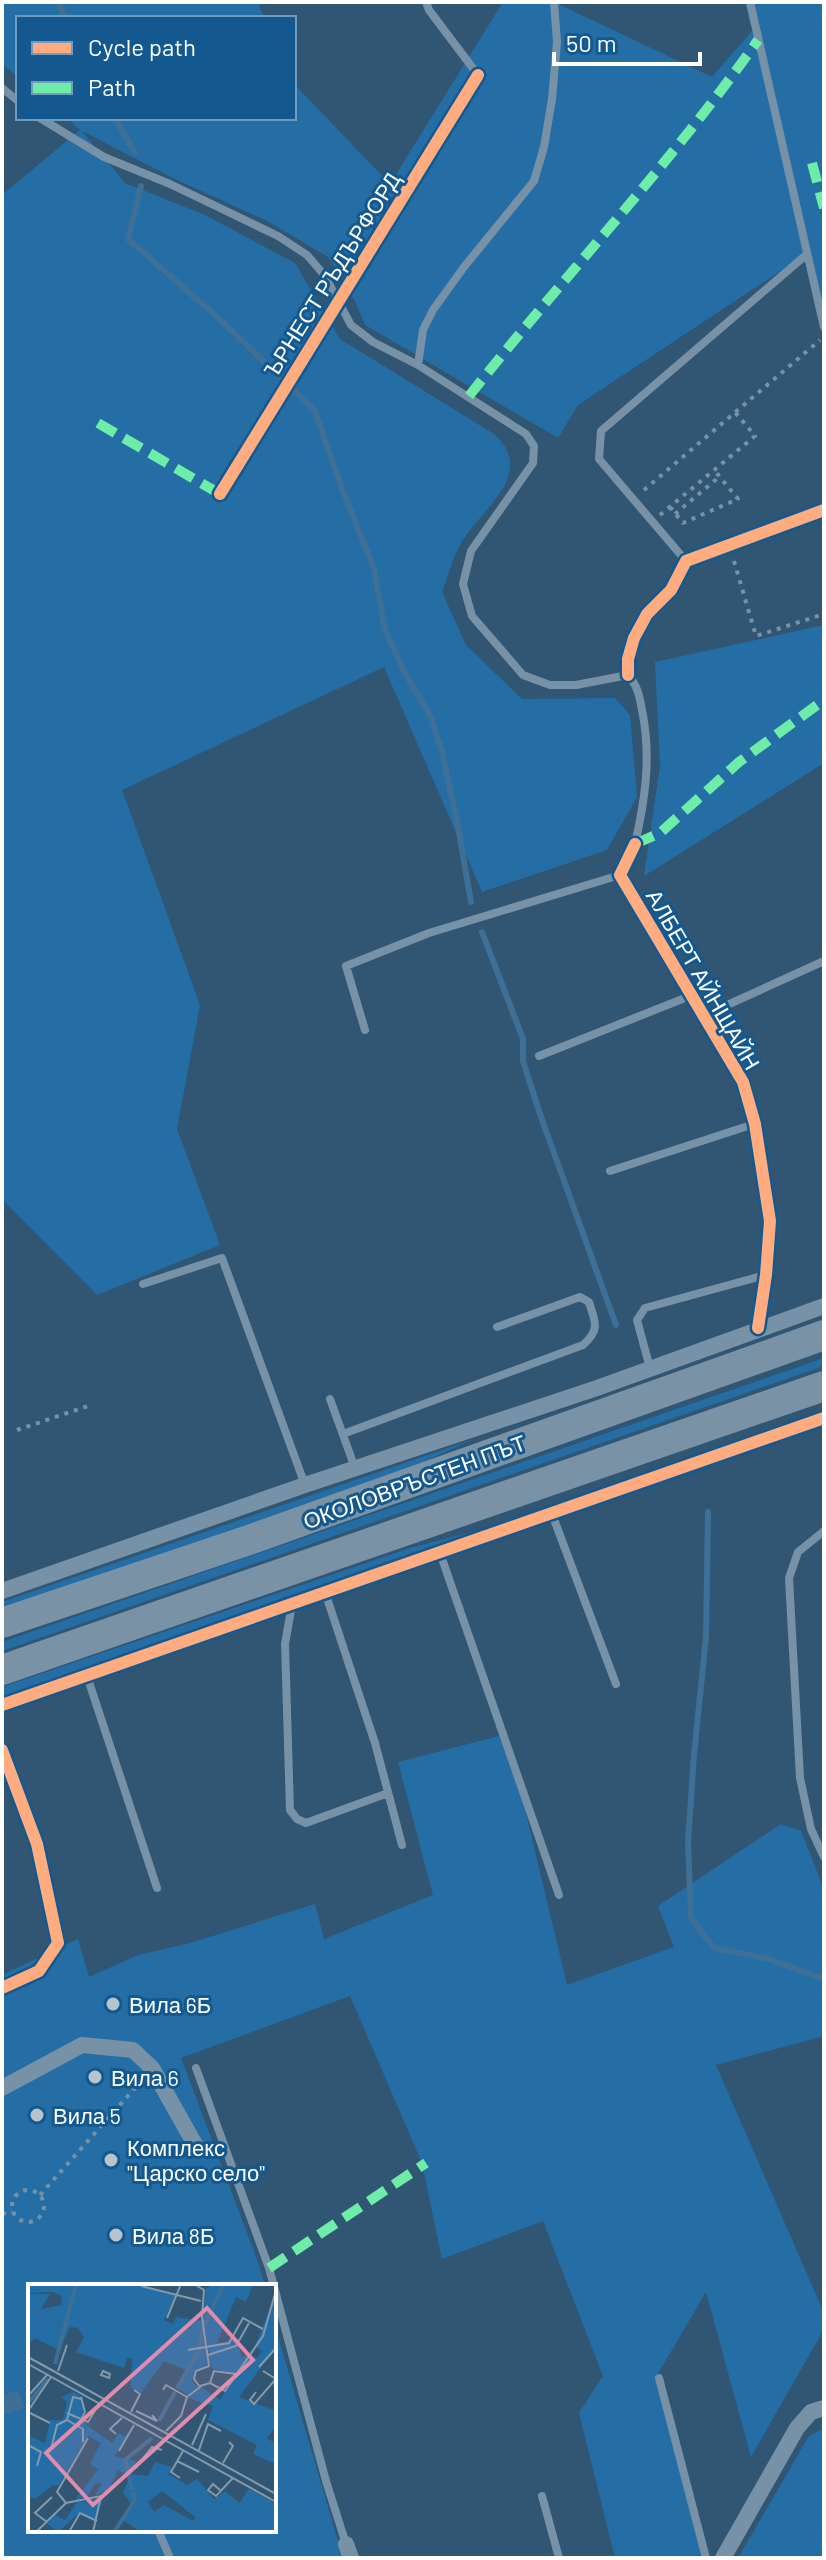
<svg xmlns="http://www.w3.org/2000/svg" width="826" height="2560" viewBox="0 0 826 2560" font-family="Barlow,sans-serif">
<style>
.green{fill:#246ea5}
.water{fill:#3e6f96}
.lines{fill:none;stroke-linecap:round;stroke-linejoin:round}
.stream{stroke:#3e6f96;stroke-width:6}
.path{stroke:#7792a6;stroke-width:4;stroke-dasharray:4 6;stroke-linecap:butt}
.lane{stroke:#7792a6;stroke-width:8}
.street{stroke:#7792a6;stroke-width:16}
.highway{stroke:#7992a6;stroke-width:30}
.quiet{stroke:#6deda7;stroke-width:10;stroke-dasharray:20 10;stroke-linecap:butt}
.cycleway-casing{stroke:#135990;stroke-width:17}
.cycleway{stroke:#ffac80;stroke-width:12}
.poi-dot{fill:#b7c4ce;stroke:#135990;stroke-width:3}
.labels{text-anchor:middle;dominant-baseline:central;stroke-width:6;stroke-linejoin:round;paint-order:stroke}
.street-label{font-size:22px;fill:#fff;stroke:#135990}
.poi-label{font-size:22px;fill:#fff;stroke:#135990;text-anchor:start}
.inset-river{fill:none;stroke:#3e6f96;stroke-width:4}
.inset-road{fill:none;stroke:#839aab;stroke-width:2}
.view{fill:#e08cad;fill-opacity:0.15;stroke:#e08cad;stroke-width:4}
.inset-edge{fill:none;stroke:#fff;stroke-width:4}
</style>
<rect width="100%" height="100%" fill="#305673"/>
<path class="green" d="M2,2H258L264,18H18V77L2,64Z
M503,2H554L712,77L752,31L745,2H824V313L806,254L578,405L558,438L365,325L355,301L328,257L267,221L175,179L82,131L125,183L205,215L295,263L340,339L494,434C539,474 478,511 460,545C452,559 448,577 442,592L466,645L522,699L615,698L630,715L637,797L607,850L482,892L384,667L122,790L200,1005L177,1129L220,1245L97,1295L2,1199V195L80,130L67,118H294V84L390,184Z
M824,625V763L644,876L660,766L655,662Z
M824,1358V1366L2,1651V1642Z
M474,1439L388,1478L2,1611V1602Z
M505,1523L2,1697V1687L410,1548Z
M507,1734L567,1985L674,1947L658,1906L781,1824L801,1831L824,1889V2036L716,2065L824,2313V2329L751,2457L706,2292L656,2377L706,2558H615L579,2413L603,2376L543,2221L442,2259L422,2163L350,1996L181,2058L258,2262L265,2286H30V2530H274V2323L343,2558H2V1975L78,1939L89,1977L138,1955L190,1943L315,1904L324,1939L433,1895L398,1762Z
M824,2428V2558H738L809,2436Z"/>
<path class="water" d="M17,2390L25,2407L2,2416V2395Z"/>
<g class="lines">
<path class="stream" d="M58,2L65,18
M115,118L135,153
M141,186L128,239L223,322L315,411L341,486L374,569L385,630L406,675L431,717L442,752L457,821L471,902
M482,932L523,1039V1061L541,1117L616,1325
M708,1512L706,1637L694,1755L688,1842L691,1918L714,1948L769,1959L824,1979"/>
<path class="path" d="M644,490L820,340
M670,507L683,523L738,499L715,471
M675,514L719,477
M660,515L755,436L735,412
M734,561L756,636L824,614
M17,1430L91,1405
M12 2206a16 16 0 1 1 32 0a16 16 0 1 1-32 0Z
M40,2195L142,2080
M2,2214L12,2211"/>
<path class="lane" d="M426,2L429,10L478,75
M750,2L824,327
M2,88L18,101
M40,118L104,157L170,184L278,236L307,255L325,276L351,325L373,342L418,365L526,434L534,446L533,463L471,551L463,584L472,616L523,675L550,685H576L628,675C639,687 640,700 643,715C651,760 645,800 635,844
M418,365L423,330L433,310L464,267L534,181L544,147L552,99L557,42L554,2
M686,561L599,459L601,431L806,255
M703,1016L824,961
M365,1030L346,966L429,933L620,875
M539,1056L690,996
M610,1171L754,1124
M143,1284L222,1258L305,1485
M650,1368L637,1320L645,1308L765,1275
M330,1399L355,1468
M343,1434L583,1345C601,1329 595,1322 589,1302L580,1297L497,1327
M552,1514L616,1684
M824,1531L798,1552L789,1578L800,1778L811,1829L824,1857
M440,1553L559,1895
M325,1592L375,1743L402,1845
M292,1604L285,1644L290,1810L297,1819L306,1823L388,1793
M87,1676L157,1888
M196,2068L269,2268L326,2481L346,2544
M659,2378L706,2558
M542,2496L559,2558
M158,2530L170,2558"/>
<path class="street" d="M220,494L478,75
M628,675V659L634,638L647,614L671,590L686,561L824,510
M635,844L620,875L743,1082L755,1124L770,1221L766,1275L758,1328
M2,1591L305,1485L597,1388L824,1306
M2,1705L824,1418
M2,1750L37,1844L58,1943L39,1971L2,1988
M2,2088L82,2045L133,2050L152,2068L197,2148
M346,2544L351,2558
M723,2558L797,2428L811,2412L824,2408"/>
<path class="highway" d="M2,1623L249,1540L824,1335
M2,1670L824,1386"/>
<path class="quiet" d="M812,163L824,208
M469,396C564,276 670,165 758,40
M98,423L220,494
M635,844L660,833L739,762L824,700
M269,2268L426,2163"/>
<g class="cycleway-casing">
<path id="cycleway" d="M220,494L478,75
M628,675V659L634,638L647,614L671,590L686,561L824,510
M635,844L620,875L743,1082L755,1124L770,1221L766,1275L758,1328
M2,1705L824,1418
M2,1750L37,1844L58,1943L39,1971L2,1988"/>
</g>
<use href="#cycleway" class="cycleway"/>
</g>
<g class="poi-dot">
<circle cx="113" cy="2004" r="8"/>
<circle cx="95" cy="2077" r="8"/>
<circle cx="37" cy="2115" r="8"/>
<circle cx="111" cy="2160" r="8"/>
<circle cx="116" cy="2235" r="8"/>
</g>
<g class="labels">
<g class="street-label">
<text transform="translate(331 274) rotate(-58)">ЪРНЕСТ РЪДЪРФОРД</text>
<text transform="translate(704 979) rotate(60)">АЛБЕРТ АЙНЩАЙН</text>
<text transform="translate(414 1481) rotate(-20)">ОКОЛОВРЪСТЕН ПЪТ</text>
</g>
<g class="poi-label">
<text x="129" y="2004">Вила 6Б</text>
<text x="111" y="2077">Вила 6</text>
<text x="53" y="2115">Вила 5</text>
<text x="127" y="2147">Комплекс<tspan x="127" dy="25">"Царско село"</tspan></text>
<text x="132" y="2235">Вила 8Б</text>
</g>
</g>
<g transform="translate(28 2284)">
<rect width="248" height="248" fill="#305673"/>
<path d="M0,0H109L147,12L136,36L145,40L148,33L175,37L178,5L186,0H225L218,18L208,13L189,59L209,56L214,73L222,70L229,74L234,67L227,62L248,10V63L211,113L248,127V142L239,154L248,160V180L225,170L229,161L180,136L185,122L160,114L174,103L192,116L208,90L183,84L176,39L179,81L167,86L164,97L170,103L160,111L150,105L158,86L136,77L113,109L103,104L104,74H99L96,84L48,68L56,53L50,44L42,43L31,66L7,54L0,60V10H22L13,25L34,21L33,12L25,8L0,9ZM46,108L55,113V136L60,142L84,159L91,149L99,154L86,172L108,177L104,190L120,192L127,178L144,183L140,190L159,201L169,195L186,215L197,207L211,219L221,205L248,220V248H113L93,235L104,221L95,209L101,193L90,186L80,208L67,211L74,199L67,200L58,213L47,216L70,185L62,180L73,159L60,152L30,202L25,201L7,215L0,212V151L17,159L22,136H35L39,118L33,113ZM134,207L167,233L165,237L136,221L126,228L120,218ZM75,216L68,234L50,230L30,248L19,240L27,231L37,236L49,218Z" fill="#246ea5" fill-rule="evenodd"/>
<path class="inset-river" d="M177,40L196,0M27,80L48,0M149,104L171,67L175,44M0,119L20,95M131,137L147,108M104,206L97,176L124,154M86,248L107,216L105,208"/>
<path class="inset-road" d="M113,2L173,17M139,34L153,0M160,66L201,59L215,34L235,45M180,71L208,62L221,39M0,73L248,210M2,81L248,218M231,83L248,64M30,87L39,61M75,87L82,90L81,94L73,91ZM182,99L186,87L208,90M172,102L182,99L197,107L235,52L248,6M135,106L138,101L159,113M228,108L222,116L226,120L248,95L235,87M0,112L19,91M159,113L172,103L166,95L168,87L181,82L174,33L176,6L166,0M53,115L45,113L39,136L55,145V158M0,127L23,93M108,127L129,137L124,131M0,128L22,139M103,128L112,110L106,106M39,129L60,138L71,120M53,136L57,128L53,113M138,147L153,132L159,113M88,150L82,145L94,134M0,161L13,168L9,182M164,161L178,130M23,165L29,141L39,136M171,166L180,140L193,147M91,167L106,141M149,177L171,188M195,179L205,162L201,158M107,185L124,163L134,166M152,194L143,188L155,167M192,206L185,200L180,206L188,212L205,194M38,219L29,208L60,154M19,238L7,229L24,213M8,248L38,219L73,212L65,248M41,248L52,229L69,237"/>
<path class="view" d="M179,24L225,76L65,221L18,169Z"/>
<rect width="248" height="248" class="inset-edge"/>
</g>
<rect width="826" height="2560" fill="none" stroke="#ffffff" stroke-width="8"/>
<rect x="16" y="16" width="280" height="104" fill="#135990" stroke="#719bbc" stroke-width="2"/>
<rect x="32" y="42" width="40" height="12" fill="#ffac80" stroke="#719bbc" stroke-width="2"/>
<text x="88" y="56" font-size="24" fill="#ffffff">Cycle path</text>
<rect x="32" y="82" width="40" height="12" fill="#6deda7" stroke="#719bbc" stroke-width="2"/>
<text x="88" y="96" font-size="24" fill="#ffffff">Path</text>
<path d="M554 52v12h146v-12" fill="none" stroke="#ffffff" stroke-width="4"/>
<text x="566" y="52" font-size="24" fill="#ffffff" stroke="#135990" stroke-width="6" paint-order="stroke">50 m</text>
</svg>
